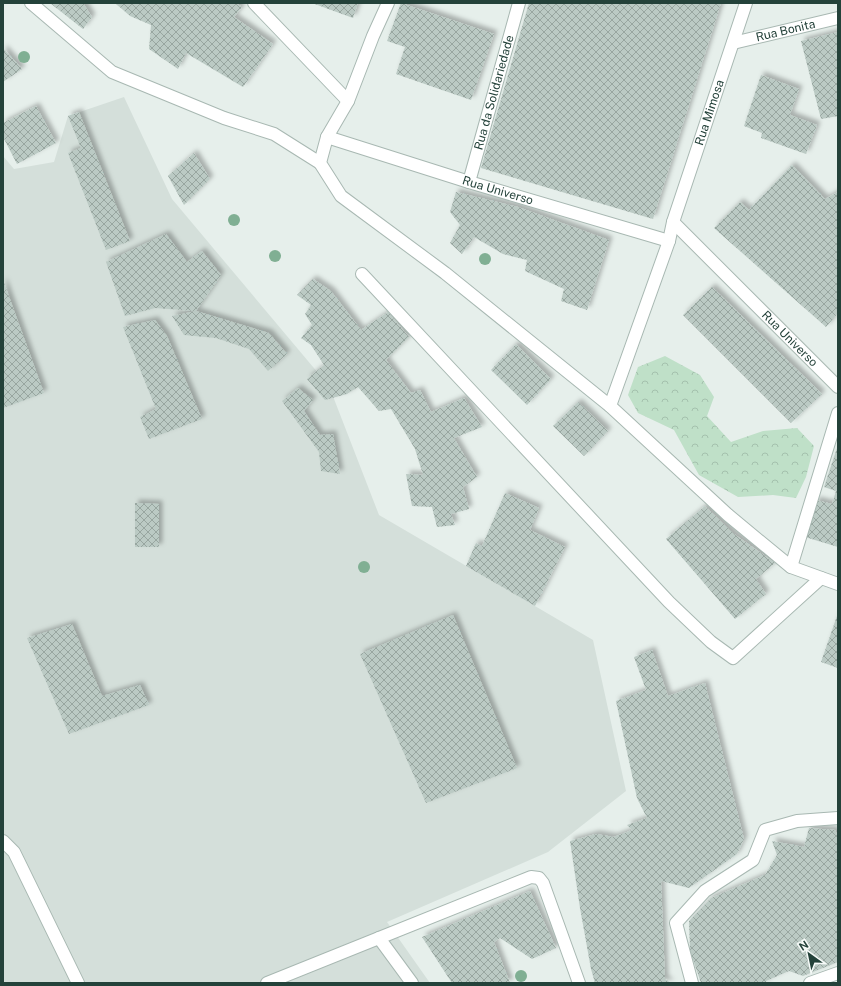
<svg xmlns="http://www.w3.org/2000/svg" width="841" height="986" viewBox="0 0 841 986" font-family="'Public Sans',sans-serif">
<style>
.built{fill:#d4dfda}
.forest{fill:url(#forest-crowns)}
.building{fill:url(#building-cross-hatch);filter:url(#shadow)}
.lines{fill:none;stroke-linecap:round;stroke-linejoin:round}
.minor-casing{stroke:#a8b8b2;stroke-width:14}
.minor{stroke:#fff;stroke-width:12}
.tree{fill:#80af93}
.labels{text-anchor:middle;dominant-baseline:central;stroke-width:3.5;stroke-linejoin:round;paint-order:stroke}
.street-label{font-size:12px;fill:#24423a;stroke:#f7fbf9}
</style>
<defs>
<pattern id="forest-crowns" width="20" height="18" patternUnits="userSpaceOnUse"><rect width="20" height="18" fill="#bfe0c8"/><path d="M2 6a3 3 0 1 1 6 0M12 15a3 3 0 1 1 6 0" fill="none" stroke="#a4c1ad"/></pattern>
<pattern id="building-cross-hatch" width="8" height="8" patternUnits="userSpaceOnUse"><rect width="8" height="8" fill="#bbcac4"/><path d="M0 0l8 8M0 8l8-8" fill="none" stroke="#98a6a0"/></pattern>
<filter id="shadow"><feDropShadow dx="3.5" dy="-3.5" stdDeviation="2" flood-color="#0004"/></filter>
</defs>
<rect width="100%" height="100%" fill="#e6efeb"/>
<path class="built" d="M124,97L172,199L329,386L379,515L593,640L626,791L548,852L387,922L430,983H3V156L14,169L54,162L68,116Z"/>
<path class="forest" d="M665,356L700,375L714,397L707,416L731,442L763,431L797,428L814,446L806,477L796,498L773,495L738,497L699,475L674,430L638,413L628,395L638,367Z"/>
<path class="building" d="M50,3H83L92,17L83,29Z
M115,3H236L242,7L234,17L273,44L243,87L186,53L178,69L149,49L151,25L130,16Z
M312,3H358L353,18Z
M401,3L494,34L471,100L396,74L405,47L387,41Z
M529,3H721L653,219L481,168Z
M838,32V116L821,119L801,41Z
M3,48L22,69L3,82Z
M761,75L799,89L790,115L817,125L806,154L761,138L762,133L744,126Z
M36,106L56,143L17,164L3,137V123Z
M79,112L130,241L106,250L68,153L81,148L68,116Z
M194,153L210,179L184,205L168,176Z
M792,165L825,199L838,192V313L826,327L714,228L740,202L749,210Z
M456,192L518,207L609,240L587,310L561,301L564,289L525,271L527,260L503,254L474,237L462,254L450,243L460,225L450,212Z
M166,234L187,262L202,251L221,275L196,311L155,308L125,316L106,262Z
M313,279L331,291L361,330L388,312L409,337L386,360L411,393L420,390L431,412L464,398L482,427L454,438L477,477L463,487L469,509L451,514L455,525L437,527L432,507L412,506L406,474L423,475L415,449L391,409L379,411L358,387L347,394L325,400L307,379L324,365L311,345L301,338L312,325L305,314L311,305L297,295Z
M3,280L44,393L3,408Z
M712,287L822,394L791,423L683,315Z
M196,311L269,333L287,354L268,371L249,349L216,338L184,335L172,316Z
M155,320L167,336L202,419L149,439L140,417L156,409L123,327Z
M516,344L551,379L527,405L491,370Z
M298,388L313,400L304,411L320,435L333,434L340,474L321,471L319,452L282,401Z
M578,402L608,431L584,456L553,426Z
M838,445V547L805,537L816,500L832,504L836,491L824,487Z
M505,493L539,508L530,530L565,547L535,606L466,566L476,543L482,546Z
M135,503L159,504V547H135Z
M705,506L734,534L775,563L756,579L766,594L735,619L666,539Z
M838,613V668L821,662Z
M453,615L517,768L426,803L360,654Z
M72,624L102,696L140,685L149,705L69,734L27,638Z
M652,650L668,696L705,683L744,839L737,854L689,888L661,881L665,979L671,983H595L591,969L580,908L570,841L596,834L614,837L632,830L627,825L647,818L637,798L616,701L646,690L634,657Z
M809,828L835,830L838,837V962L803,976L789,971L766,981L767,983H701L690,951L689,921L711,898L765,875L777,855L772,841L804,847Z
M530,891L556,948L532,959L500,938L494,942L510,983H452L422,937Z"/>
<g class="lines">
<g class="minor-casing">
<g id="minor">
<path d="M31,3L112,72L224,118L274,134L320,163"/>
<path d="M254,3L348,101"/>
<path d="M388,3L373,36L348,101L327,137L320,163L341,196L445,273L610,406L728,515L791,567L838,584"/>
<path id="s1" d="M733,43L838,18"/>
<path id="s2" d="M327,137L469,182L669,241"/>
<path id="s3" d="M469,182L519,3"/>
<path id="s4" d="M673,222L838,387"/>
<path d="M362,274L669,602L711,642L733,658L821,578"/>
<path id="s5" d="M610,406L669,241L673,222L746,3"/>
<path d="M791,567L838,413"/>
<path d="M3,841L14,852L78,983"/>
<path d="M379,938L531,877L539,878L543,883L579,983"/>
<path d="M267,983L379,938L412,983"/>
<path d="M692,983L676,923L705,891L753,860L765,830L797,821L838,818"/>
<path d="M810,983L838,973"/>
</g>
</g>
<use href="#minor" class="minor"/>
</g>
<g class="tree">
<circle cx="24" cy="57" r="6"/>
<circle cx="234" cy="220" r="6"/>
<circle cx="275" cy="256" r="6"/>
<circle cx="485" cy="259" r="6"/>
<circle cx="364" cy="567" r="6"/>
<circle cx="521" cy="976" r="6"/>
</g>
<g class="labels">
<g class="street-label">
<text stroke="none"><textPath href="#s1" startOffset="54">Rua Bonita</textPath></text>
<text stroke="none"><textPath href="#s3" startOffset="93">Rua da Solidariedade</textPath></text>
<text stroke="none"><textPath href="#s5" startOffset="310">Rua Mimosa</textPath></text>
<text stroke="none"><textPath href="#s2" startOffset="179">Rua Universo</textPath></text>
<text stroke="none"><textPath href="#s4" startOffset="165">Rua Universo</textPath></text>
</g>
</g>
<rect width="841" height="986" fill="none" stroke="#24423a" stroke-width="8"/>
<g transform="translate(809 954) rotate(327)" stroke="#f7fbf9" stroke-width="3" paint-order="stroke">
<path d="M0-3L7 15L0 10L-7 15Z" fill="#24423a"/>
<text y="-6" font-size="11" font-weight="bold" text-anchor="middle" fill="#24423a">N</text>
</g>
</svg>
